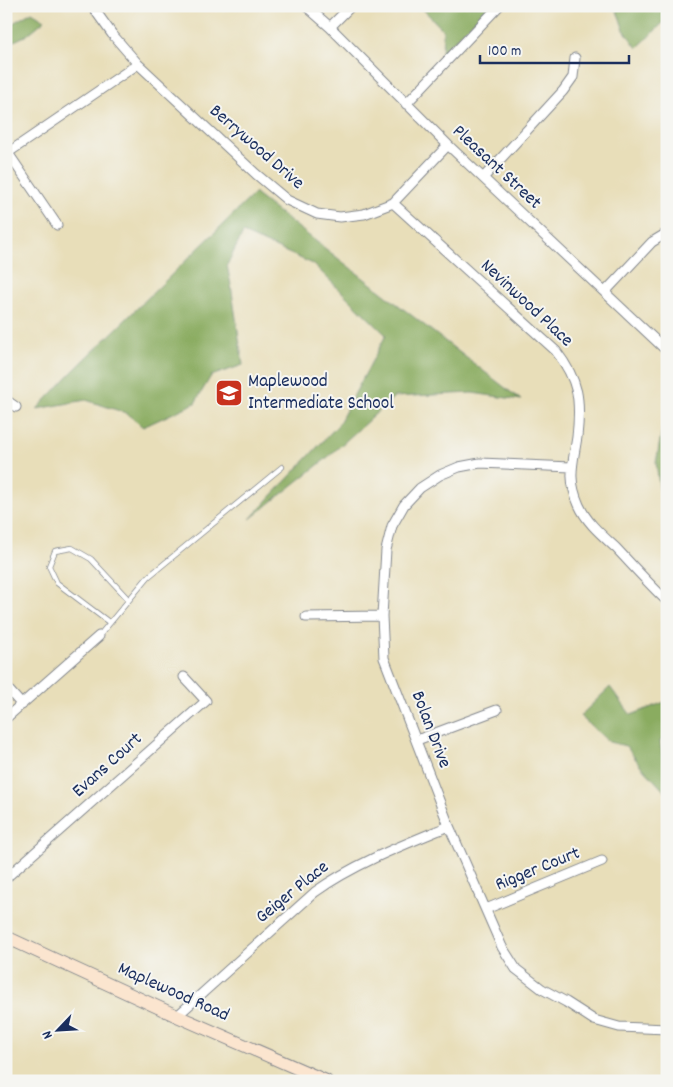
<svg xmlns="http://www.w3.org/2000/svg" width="673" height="1087" viewBox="0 0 673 1087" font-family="Dekko,sans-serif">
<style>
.forest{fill:#8aac60;stroke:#526e5f}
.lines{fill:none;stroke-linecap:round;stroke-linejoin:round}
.lane-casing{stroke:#82868c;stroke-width:6}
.street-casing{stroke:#82868c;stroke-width:11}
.secondary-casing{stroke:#82868c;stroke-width:14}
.lane{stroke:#fff;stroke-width:4.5}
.street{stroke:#fff;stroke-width:9}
.secondary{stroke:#fbe5cf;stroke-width:12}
.labels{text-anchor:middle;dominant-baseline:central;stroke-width:4;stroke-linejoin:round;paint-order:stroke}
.street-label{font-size:19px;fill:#1b2f5e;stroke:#f6f6f2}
.poi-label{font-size:19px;fill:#1b2f5e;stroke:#f6f6f2;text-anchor:start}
</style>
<rect width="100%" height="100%" fill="#f6f6f2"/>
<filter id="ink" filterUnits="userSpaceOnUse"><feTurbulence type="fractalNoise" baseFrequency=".02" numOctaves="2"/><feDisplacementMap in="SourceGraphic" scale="10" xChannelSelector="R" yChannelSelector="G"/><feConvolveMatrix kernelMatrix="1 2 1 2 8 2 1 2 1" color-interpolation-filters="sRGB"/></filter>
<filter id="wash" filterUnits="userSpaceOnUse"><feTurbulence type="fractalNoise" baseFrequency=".0096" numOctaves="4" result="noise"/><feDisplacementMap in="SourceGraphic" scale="20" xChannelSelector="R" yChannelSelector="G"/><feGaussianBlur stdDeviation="1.12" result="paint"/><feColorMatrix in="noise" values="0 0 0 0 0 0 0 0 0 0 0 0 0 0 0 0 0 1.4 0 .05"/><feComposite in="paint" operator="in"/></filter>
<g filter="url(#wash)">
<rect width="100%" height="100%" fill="#e8deb9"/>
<path class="forest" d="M420,6H489L442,54L443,30Z
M615,6H648L650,11L659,6H667V19L637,48L624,30Z
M32,12L45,20L27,35L6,45V27Z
M255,193V194L521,400L472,393L394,397L327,458L250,519L338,425L386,335L313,264L243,233L227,265L231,285L243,365L211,376L195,403L143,427L126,413L86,400L37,409L71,373Z
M667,401V510L662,507L656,463Z
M610,687L631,715L667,701V737L660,741L663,761L667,762V794L640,765L626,746L609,742L580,716Z"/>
</g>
<g filter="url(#ink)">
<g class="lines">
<g class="lane-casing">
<path id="lane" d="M110,623L57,583L49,566L55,551L72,548L91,559L129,600
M99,636L148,577L282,467"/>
</g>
<g class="street-casing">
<path id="street" d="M92,6L112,34L138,64L256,174L287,200L317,214L340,217L364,214L393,203L448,145
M306,6L330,27L448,145L667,351
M330,27L351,6
M406,104L499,6
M8,153L57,225
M6,154L138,64
M483,178L563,91L573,77L575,58
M393,203L556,351C579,381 581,400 577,437C573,464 567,478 579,505C587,523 602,535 616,548C633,566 649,584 667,601
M605,292L652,242L667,233
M6,400L16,407
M571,467L480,463L459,467L440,475L420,488L404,505L392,526L386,550L382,616L384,658L449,826L502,947L516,969L542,989L566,1002L594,1020L619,1027L667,1029
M306,617L382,616
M6,687L22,705
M6,718L99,636
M417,740L497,710
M6,878L206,701L184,677
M486,909L602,861
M177,1016L315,892C356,863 403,845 449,826"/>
</g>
<g class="secondary-casing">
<path id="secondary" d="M6,937L177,1016L326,1081"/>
</g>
<use href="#lane" class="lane"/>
<use href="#street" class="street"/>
<use href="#secondary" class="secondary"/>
</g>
</g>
<defs>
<g id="school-square" transform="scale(1.4375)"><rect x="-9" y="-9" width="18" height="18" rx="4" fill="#c8321e" stroke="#f6f6f2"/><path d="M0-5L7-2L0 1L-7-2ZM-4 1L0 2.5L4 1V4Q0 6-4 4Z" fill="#fff"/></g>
</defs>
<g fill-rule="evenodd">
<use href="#school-square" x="229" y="393"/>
</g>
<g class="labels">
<g class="street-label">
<text transform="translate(256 148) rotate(41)">Berrywood Drive</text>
<text transform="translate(496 168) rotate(43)">Pleasant Street</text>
<text transform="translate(526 304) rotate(43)">Nevinwood Place</text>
<text transform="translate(430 730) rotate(69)">Bolan Drive</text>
<text transform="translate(108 766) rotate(-42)">Evans Court</text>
<text transform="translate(538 870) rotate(-22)">Rigger Court</text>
<text transform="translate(293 893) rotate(-39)">Geiger Place</text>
<text transform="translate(173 993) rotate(24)">Maplewood Road</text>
</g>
<g class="poi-label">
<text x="248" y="382">Maplewood<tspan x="248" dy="22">Intermediate School</tspan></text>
</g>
</g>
<rect width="673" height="1087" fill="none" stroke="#f6f6f2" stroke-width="25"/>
<g transform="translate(58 1030) rotate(245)" stroke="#f6f6f2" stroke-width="4" paint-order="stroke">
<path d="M0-4L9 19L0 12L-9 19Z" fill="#1b2f5e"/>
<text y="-8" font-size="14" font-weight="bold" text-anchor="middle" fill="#1b2f5e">N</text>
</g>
<path d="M480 55v8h149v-8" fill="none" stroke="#1b2f5e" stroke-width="2.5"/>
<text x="488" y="55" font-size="15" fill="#1b2f5e" stroke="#f6f6f2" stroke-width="4" paint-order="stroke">100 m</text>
</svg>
